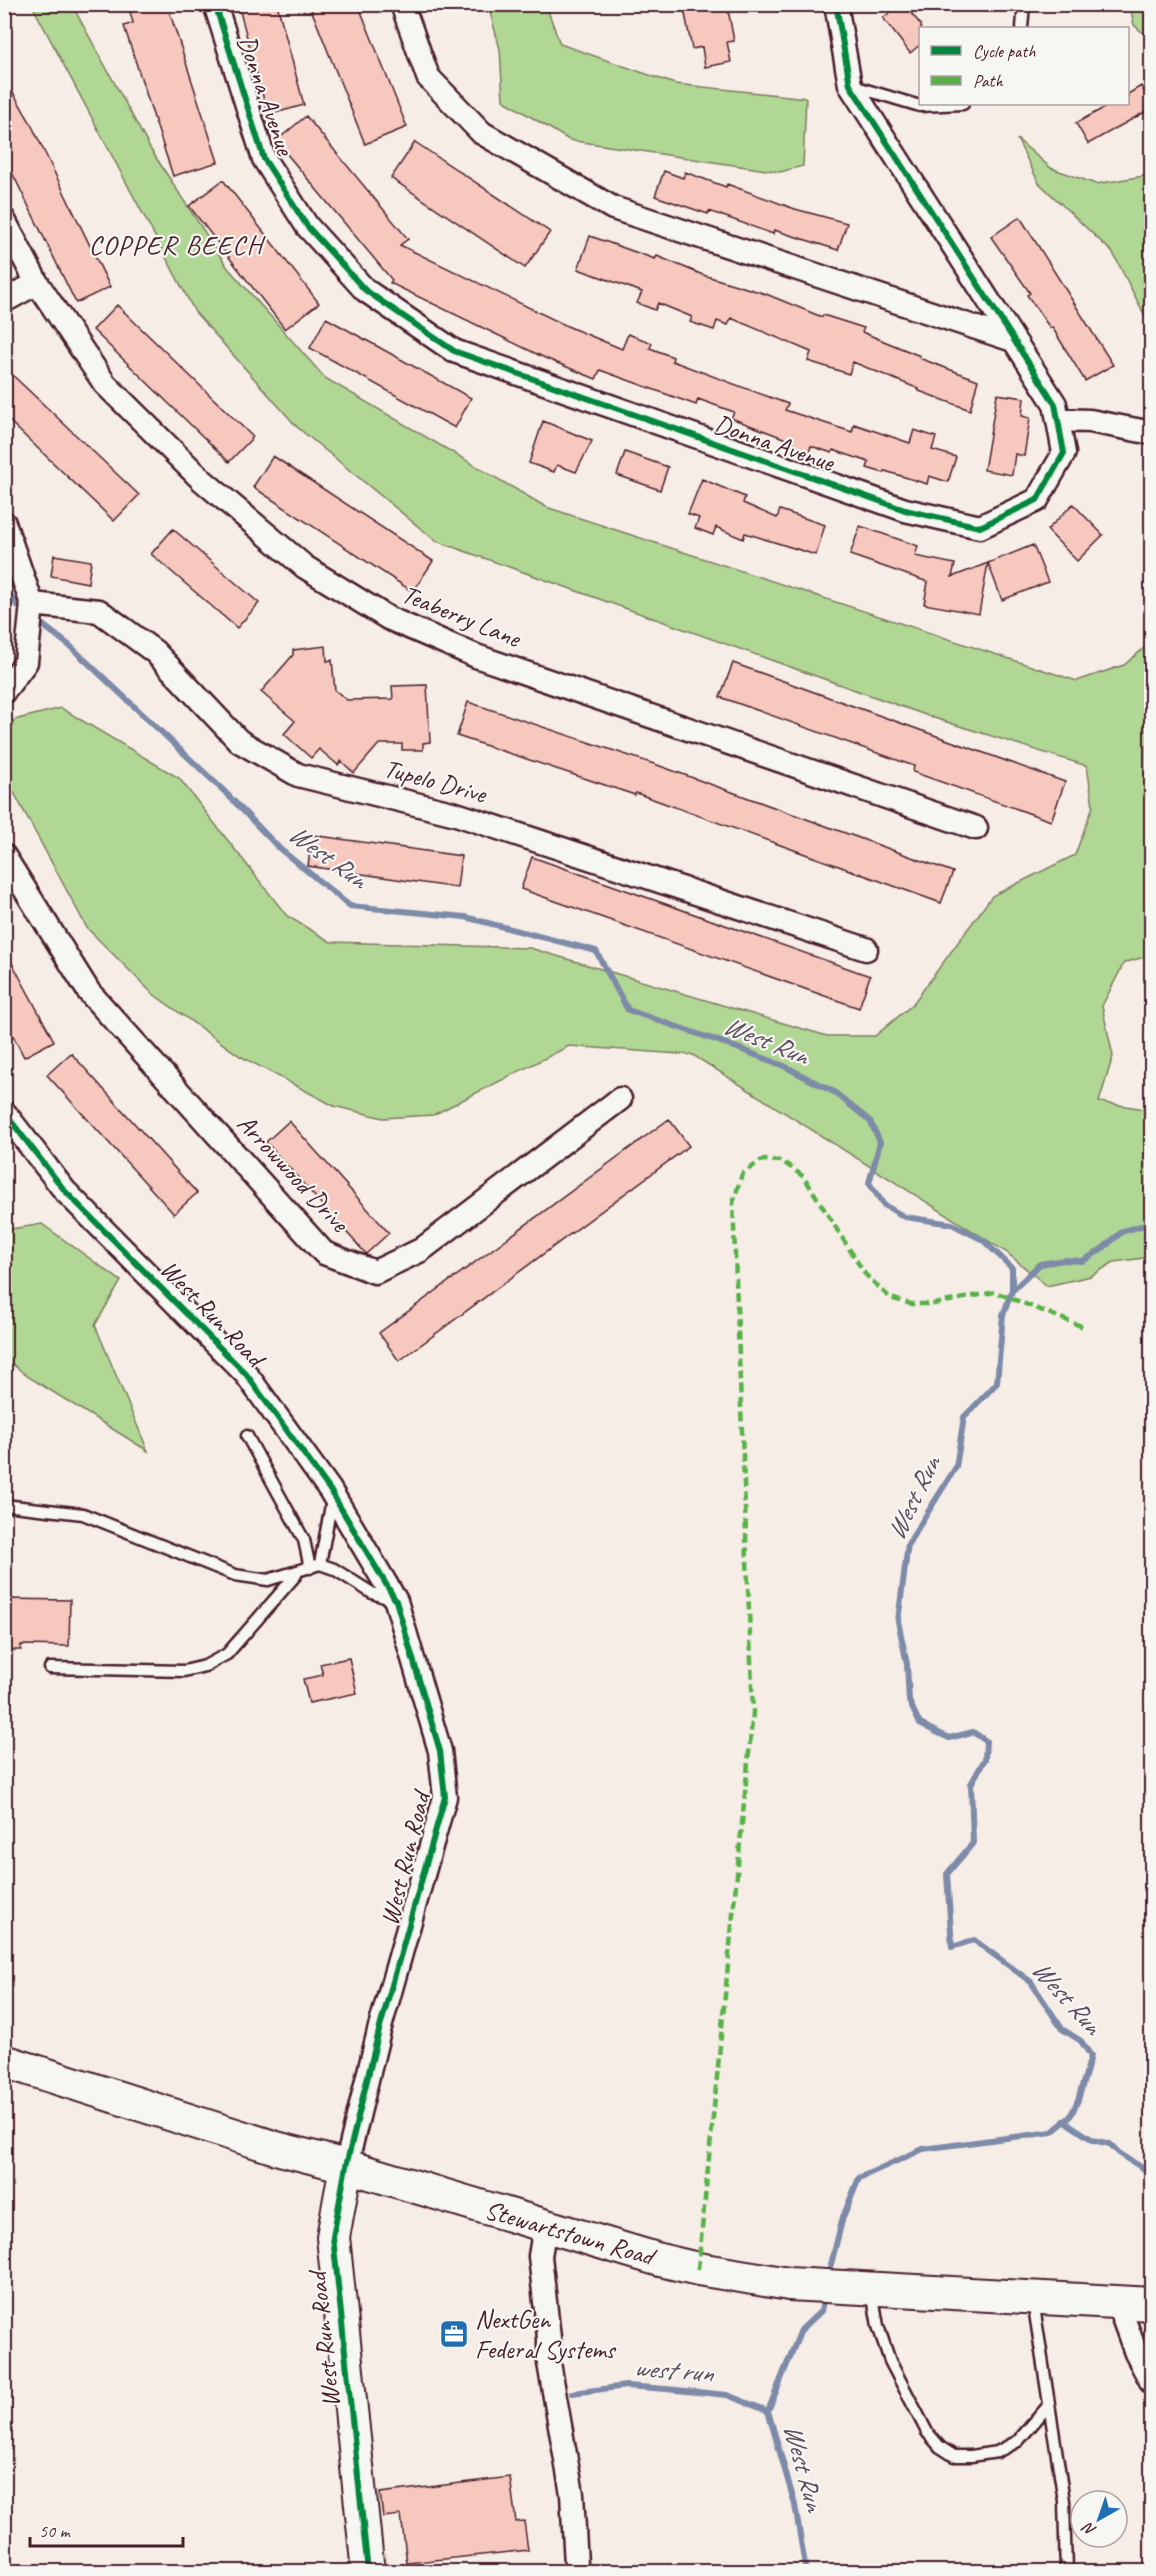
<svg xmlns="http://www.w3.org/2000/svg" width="1156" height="2576" viewBox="0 0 1156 2576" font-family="Caveat,sans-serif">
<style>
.green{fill:#b0d793;stroke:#7d7b5f;stroke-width:1.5}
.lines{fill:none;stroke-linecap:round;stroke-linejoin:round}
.stream{stroke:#7d8aa8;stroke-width:6}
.building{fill:#f7c8bd;stroke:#4a1f2b;stroke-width:1.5}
.lane-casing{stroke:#4a1f2b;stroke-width:15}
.street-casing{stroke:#4a1f2b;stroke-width:27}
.secondary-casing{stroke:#4a1f2b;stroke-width:36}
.lane{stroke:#f6f6f2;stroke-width:10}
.street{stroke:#f6f6f2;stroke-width:22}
.secondary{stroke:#f6f6f2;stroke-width:32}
.quiet{stroke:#57b146;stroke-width:4.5;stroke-dasharray:9 4.5;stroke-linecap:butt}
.cycleway-casing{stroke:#f6f6f2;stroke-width:10}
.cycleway{stroke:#00873e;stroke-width:6}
.labels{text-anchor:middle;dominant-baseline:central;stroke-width:4.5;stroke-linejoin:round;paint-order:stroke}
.street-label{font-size:26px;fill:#4a1f2b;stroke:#f6f6f2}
.poi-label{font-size:26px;fill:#4a1f2b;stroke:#f6f6f2;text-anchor:start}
.neighbourhood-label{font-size:27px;letter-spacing:1.5px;fill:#4a1f2b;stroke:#f6f6f2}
.water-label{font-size:27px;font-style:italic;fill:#5f4c5f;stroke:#f6f6f2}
</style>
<rect width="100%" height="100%" fill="#f6ede7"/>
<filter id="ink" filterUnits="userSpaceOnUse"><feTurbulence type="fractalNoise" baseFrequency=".0167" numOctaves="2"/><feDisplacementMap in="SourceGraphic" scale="12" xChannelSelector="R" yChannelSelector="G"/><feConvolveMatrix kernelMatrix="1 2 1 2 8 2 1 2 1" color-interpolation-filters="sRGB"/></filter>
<g filter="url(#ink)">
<path class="green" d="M32,5H72L151,150L228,268L325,378L546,507L1077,681L1124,665L1151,642V955L1124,963L1102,1006L1113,1056L1099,1102L1151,1110V1257L1114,1262L1091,1276L1047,1286L1006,1252L693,1055L569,1046L433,1115L383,1118L334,1106L240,1056L153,994L87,928L5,776V741L14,720L61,708L179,778L287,916L331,942L530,948L827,1036H875L912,1005L992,896L1075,855L1093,806L1087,766L934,718L436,541L297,427L195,312Z
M488,5H546L560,44L675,84L806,98L803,166L780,172L569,140L503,100L500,49Z
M1130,5H1151V40L1134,25Z
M1017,139L1051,168L1096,184L1144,176L1151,168V328L1113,253L1039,183Z
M42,1224L121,1281L95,1325L148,1451L27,1376L5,1358V1230Z"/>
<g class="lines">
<path class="stream" d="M4,586L17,605L25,610
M35,619L70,646L224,791L280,849L350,906L465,917L596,951L628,1010L727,1044L784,1066L834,1092L870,1121L880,1142L869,1183L884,1205L905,1217L952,1224L983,1240L1012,1268V1291L1003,1315L997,1383L964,1417L956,1467L908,1544L898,1621L907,1664L909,1701L920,1724L949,1738L973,1732L986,1741L985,1759L971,1784L973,1843L947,1874L952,1947L974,1940L1031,1982L1062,2029L1081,2041L1091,2056L1078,2100L1070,2117L1052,2132L923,2149L859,2178L843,2217L828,2276
M1013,1290L1040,1264L1064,1260L1083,1261L1102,1249L1123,1231L1152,1223
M1064,2121L1093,2140L1110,2144L1119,2153L1152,2174
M572,2393L626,2386L666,2389L727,2395L768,2411
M806,2572L795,2505L768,2411L801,2330L821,2311L824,2295"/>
</g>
<path class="building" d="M128,4H167L218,162L173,176L124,26L133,23Z
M238,4H277L304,105L268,115Z
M309,4H358L407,127L365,144Z
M683,4H727L734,41L727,42L731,62L705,67L702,47L692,49Z
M900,4H904L921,25V44L910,53L883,18Z
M4,77L29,120L110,287L76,303L4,156Z
M1141,86L1152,104V108L1088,144L1076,123L1111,104H1128V94Z
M306,116L408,239L400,245L567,326L622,349L628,334L652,343L650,348L673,357L672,361L788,404L785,410L852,432L854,424L910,443L914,430L936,437L932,450L956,457L948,482L929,476L927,484L885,471L884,473L867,468L869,462L833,450L832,453L811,446L809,452L793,447L794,442L731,418L734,412L698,399L696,405L600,370L596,379L545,358L390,283L392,280L276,141Z
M415,142L550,232L525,268L391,178Z
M664,171L683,178L685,172L726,187L727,184L795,209L847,223L838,250L774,230L773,234L709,211L708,214L655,196Z
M223,180L319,303L285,329L189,206Z
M1020,217L1113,365L1085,381L1052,327L1050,328L1027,295L1030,293L991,237Z
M590,236L655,259L657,256L703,275L766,294L822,317L823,315L864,328L862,332L920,356L919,358L978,380L970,410L919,391V389L853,362L849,374L808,361L811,352L731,318L728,325L717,321L714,330L690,322L692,317L658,303L655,310L637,303L642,292L578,269Z
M117,305L253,437L229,462L93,330Z
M326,318L471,398L455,428L310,348Z
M4,367L139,495L114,521L4,416Z
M997,394L1024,398L1022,416L1030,418L1024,456L1015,454L1012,475L984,470Z
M543,421L592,441L576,472L557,465L554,472L529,463Z
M625,452L668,467L660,490L617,475Z
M273,456L433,561L413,592L253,487Z
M702,479L745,497L743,503L777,518L780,510L825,525L816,555L745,533L743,539L716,527L713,535L695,528L699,518L688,514Z
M1073,504L1103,535L1077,561L1047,530Z
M860,526L918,546L915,556L955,564L952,577L988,563L979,614L924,604L928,582L850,555Z
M173,529L259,603L237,628L151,554Z
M1033,545L1048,582L1002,600L988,563Z
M54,555L91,561L88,583L51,576Z
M326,646L327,661L332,660L335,690L347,700L393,699L392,686L427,685L430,742L423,743V750H402V744H379L354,773L341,761L338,765L319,749L311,758L284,734L295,721L261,692L293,655V650Z
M733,663L1065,782L1051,821L913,772L914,766L720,697Z
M468,702L660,766L953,872L941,903L636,793L635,795L457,736Z
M312,835L461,856L457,888L308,866Z
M532,857L870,976L859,1008L521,889Z
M4,948L54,1041L24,1057L4,1018Z
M71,1053L197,1193L174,1214L47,1075Z
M669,1119L689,1146L399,1361L379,1333Z
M289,1121L389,1233L366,1254L266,1142Z
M4,1599L70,1600L69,1646L21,1645V1650H4Z
M349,1658L357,1693L309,1703L303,1679L323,1675L320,1664Z
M510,2477L516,2522L524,2521L528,2550L407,2563L401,2515L383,2517L380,2493Z"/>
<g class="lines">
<g class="lane-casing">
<path id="lane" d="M1022,28L1024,4
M853,86L920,106L963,104
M247,1436L304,1540L310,1568
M4,1505L83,1514L235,1575L268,1580L320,1564L334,1569L372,1593L393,1600
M320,1564L332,1500
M50,1668L184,1671L205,1666L227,1654L296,1575
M872,2291L878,2326L890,2361L927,2432L940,2447L954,2456H971L997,2452L1018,2441L1048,2406
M1033,2300L1064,2501L1066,2572"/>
</g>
<g class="street-casing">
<path id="street" d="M215,4L264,159L307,226L365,290L454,351L905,510L980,527L1037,500L1064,453L1055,404L850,85L836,4
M402,4L428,77L482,133L613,208L1013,340
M4,220L37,283L105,384L202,480L305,567L388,618L476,656L976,828
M4,301L37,283
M1058,420L1090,421L1152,433
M4,523L32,604L26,662L4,691
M32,604L99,611L155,652L239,741L298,775L456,814L866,949
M4,856L89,992L324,1253L375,1272L421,1250L620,1099
M4,1112L65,1191L246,1374L330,1490L396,1601L440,1751L445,1797L379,2031L346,2166
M545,2226L540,2256L549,2338V2363L572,2494L576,2564
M1117,2301L1136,2353L1152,2383"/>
</g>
<g class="secondary-casing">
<path id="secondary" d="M4,2061L276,2148L346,2166L660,2260L698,2269L789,2284L1152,2304
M346,2166L333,2237L368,2572"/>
</g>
<use href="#lane" class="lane"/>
<use href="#street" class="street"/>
<use href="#secondary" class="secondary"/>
<path class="quiet" d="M698,2269L753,1712L733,1203L742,1174L762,1160L782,1161L804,1177L865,1274L890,1298L911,1304H934L995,1292L1086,1328"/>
<g class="cycleway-casing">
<path id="cycleway" d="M215,4L264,159L307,226L365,290L454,351L905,510L980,527L1037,500L1064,453L1055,404L850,85L836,4
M4,1112L65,1191L246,1374L330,1490L396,1601L440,1751L445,1797L379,2031L346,2166L333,2237L368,2572"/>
</g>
<use href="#cycleway" class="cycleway"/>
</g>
</g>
<defs>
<g id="office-square" transform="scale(1.5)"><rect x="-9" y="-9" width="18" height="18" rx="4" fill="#1f6fb2" stroke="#f6f6f2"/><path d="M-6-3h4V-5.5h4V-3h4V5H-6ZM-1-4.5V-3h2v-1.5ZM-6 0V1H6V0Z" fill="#fff"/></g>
</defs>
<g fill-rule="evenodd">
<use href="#office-square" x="454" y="2334"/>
</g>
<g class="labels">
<g class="street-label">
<text transform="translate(266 95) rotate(71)">Donna Avenue</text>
<text transform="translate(774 443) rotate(19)">Donna Avenue</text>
<text transform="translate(461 616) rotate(22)">Teaberry Lane</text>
<text transform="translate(435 781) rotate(15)">Tupelo Drive</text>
<text transform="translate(293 1173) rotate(47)">Arrowwood Drive</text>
<text transform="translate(212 1313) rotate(46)">West Run Road</text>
<text transform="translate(405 1859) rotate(-76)">West Run Road</text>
<text transform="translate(569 2233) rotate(16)">Stewartstown Road</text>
<text transform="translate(324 2340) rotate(-96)">West Run Road</text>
</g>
<g class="poi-label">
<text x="475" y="2319">NextGen<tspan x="475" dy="30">Federal Systems</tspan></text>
</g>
<g class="neighbourhood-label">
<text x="176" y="245">COPPER BEECH</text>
</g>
<g class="water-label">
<text transform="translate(328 856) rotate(36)">West Run</text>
<text transform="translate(766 1040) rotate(22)">West Run</text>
<text transform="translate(913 1498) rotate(-64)">West Run</text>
<text transform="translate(1067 1997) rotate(48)">West Run</text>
<text transform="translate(673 2370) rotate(4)">west run</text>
<text transform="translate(804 2467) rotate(75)">West Run</text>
</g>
</g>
<rect width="1156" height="2576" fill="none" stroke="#f6f6f2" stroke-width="24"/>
<rect x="12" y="12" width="1132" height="2552" fill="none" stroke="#4a1f2b" stroke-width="2" filter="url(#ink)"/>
<rect x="919" y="27" width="210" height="78" fill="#f6f6f2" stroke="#b1a0a2" stroke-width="1.5"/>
<rect x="931" y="46" width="30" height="9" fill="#00873e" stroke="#b1a0a2" stroke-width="1.5"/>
<text x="973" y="57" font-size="18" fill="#4a1f2b">Cycle path</text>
<rect x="931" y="76" width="30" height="9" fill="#57b146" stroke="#b1a0a2" stroke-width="1.5"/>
<text x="973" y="87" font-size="18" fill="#4a1f2b">Path</text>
<g transform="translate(1099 2519) rotate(220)"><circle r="28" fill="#f6f6f2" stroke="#b1a0a2" stroke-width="1.5"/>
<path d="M0-4.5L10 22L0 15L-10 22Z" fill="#1f6fb2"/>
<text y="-9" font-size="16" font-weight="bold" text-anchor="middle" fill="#4a1f2b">N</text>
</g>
<path d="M30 2537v9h153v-9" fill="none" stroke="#4a1f2b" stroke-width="3"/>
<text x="39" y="2537" font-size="18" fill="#4a1f2b" stroke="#f6f6f2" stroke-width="4.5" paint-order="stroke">50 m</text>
</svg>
